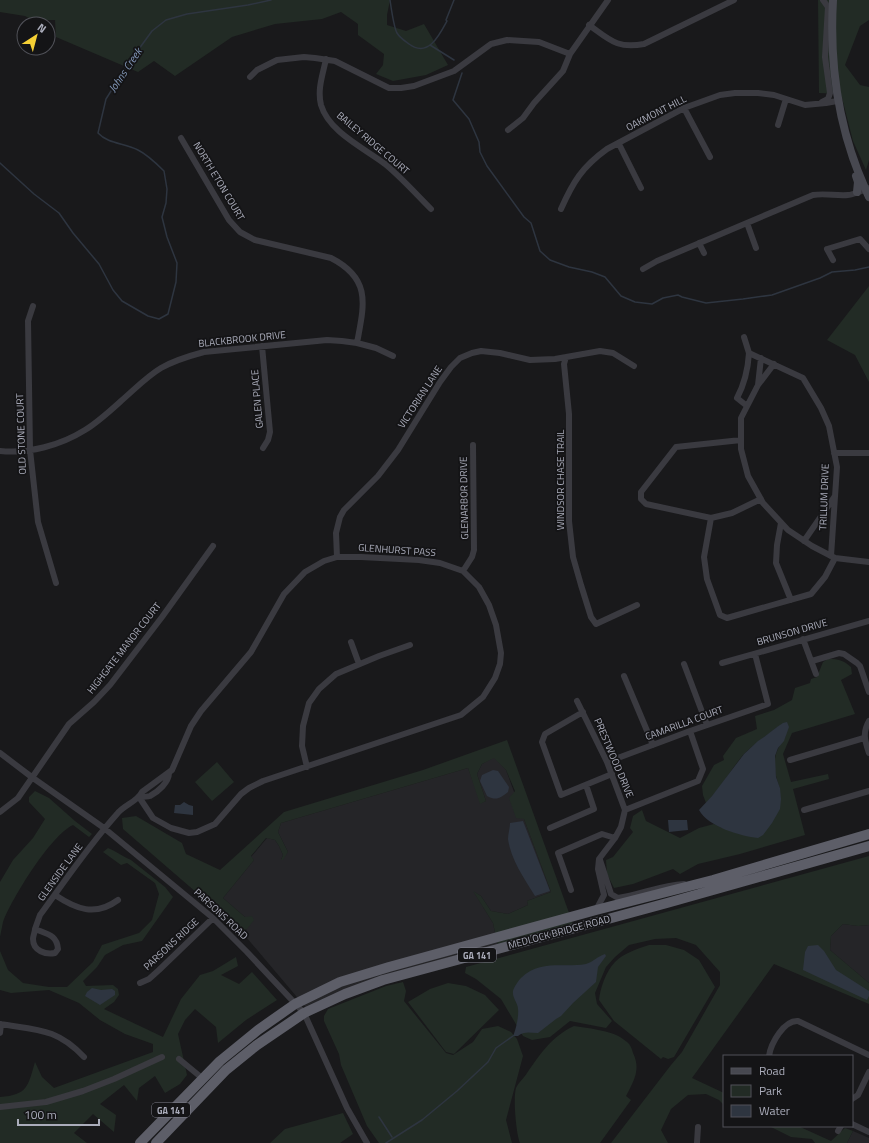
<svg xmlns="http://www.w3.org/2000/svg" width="869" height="1143" viewBox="0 0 869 1143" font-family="'Titillium Web',sans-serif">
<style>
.built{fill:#252528}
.green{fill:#222b25}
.water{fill:#2e3540}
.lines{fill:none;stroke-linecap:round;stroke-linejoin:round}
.stream{stroke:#2e3540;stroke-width:1.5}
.minor{stroke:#3a3a40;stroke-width:6}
.secondary{stroke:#474850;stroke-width:8}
.trunk{stroke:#5d5e68;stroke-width:10}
.labels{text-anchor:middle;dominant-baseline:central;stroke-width:3.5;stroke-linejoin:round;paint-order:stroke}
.shield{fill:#141416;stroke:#7e7f8a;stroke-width:1}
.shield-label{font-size:9px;font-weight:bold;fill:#abadbb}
.street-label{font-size:10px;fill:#abadbb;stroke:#141416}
.water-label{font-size:11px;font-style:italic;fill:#8196b6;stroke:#141416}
</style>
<rect width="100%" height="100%" fill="#19191b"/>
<path class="built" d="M494,757L506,770L551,892L527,901L528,905L508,914L491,911L481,896L474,892L493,923L498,947L307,1009L241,931L247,929L245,917L223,898L254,860L251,857L267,838L275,840L279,846L283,855L281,860L288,852L278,832L281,823L468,768L481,803L486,801L477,774L482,764Z
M843,924L858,926L869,925V983L830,950L831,936Z
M853,1131L869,1138V1143H847Z"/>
<path class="green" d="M0,0H390L387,15V25L406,31L424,24L448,65L426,75L393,81L376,74L383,65L384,54L358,35V24L341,12L322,19L275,24L232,37L175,76L154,61L138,72L56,37L55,20H33L25,16L0,12Z
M818,0H869V20L860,26L845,65L860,85L869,87V160L866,170L853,141L841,94L819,93Z
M869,286V382L855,355L827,340Z
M828,659C839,659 843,660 851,667L852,674L841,680L855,714L792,733L783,754L791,782L828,774L829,779L793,789L805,835L740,854L698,864L680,874L673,869L633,884L614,888L607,874L606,860L613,857L633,832L630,828L633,816L642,810L646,821L680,838L699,828L714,824L722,828L780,788C775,777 772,760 778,749C780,744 784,741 786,735L777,727C766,737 753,744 743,755C730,771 720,789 706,803L703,795L702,786L714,765L724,760L723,756L736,738L757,729L755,716L774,710L792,700L795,688L810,683L811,679L817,677L823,662Z
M507,740L573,924L498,947L493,923L473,891L481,896L491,911L508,914L528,905L527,901L551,892L524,819L516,818L509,798L515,791L506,770L494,758L482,764L477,774L486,801L480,804L468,768L281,823L278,832L288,852L283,860H281L283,855L279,846L275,840L266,838L251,856L254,860L223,898L245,917L252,916L254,920L247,929L241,931L123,829L122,818L136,816L182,843L186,854L220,870L284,812L423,770Z
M217,762L234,782L212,801L195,782Z
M35,791L49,798L75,821L92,834L89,837L73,825C51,835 12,898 3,922C2,927 1,932 0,937V882L13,860L33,838L45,819L29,802V797Z
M108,848C116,851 123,857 131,860L165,887L173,897L142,941L123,945L105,955L97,967L83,981L86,986L113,985L118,989L119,995L114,1002L104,1009L163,1037L181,999L200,975L213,971L236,957L238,966L221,975L239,984L252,972L277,1000L246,1020L218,1043L216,1027L195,1009L185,1020L178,1034L187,1075L180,1084L165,1093L155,1076L139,1088L137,1101L124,1085L100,1104L116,1115L114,1132L93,1114L74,1133L87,1143H0V1097C28,1095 28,1086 35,1062L42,1077L54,1088L153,1052V1044L125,1034L100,1020L79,1003L49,990L11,993L0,990V951L8,970L23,983L49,987H67L93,962L102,945L139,933L152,920L159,894L155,883L127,863L121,865L103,852Z
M869,856V925L858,926L843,924L831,936L830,950L869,983V1004L774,964L692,1078L724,1093V1105L719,1100L706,1094L688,1095L671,1109L661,1130L668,1143H611L671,1065L682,1052L720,985V972L696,945L676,938L655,939L629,945L615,957L606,967L595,993L597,1004L612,1021L606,1028L570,1021L550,1037L532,1040L523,1036L501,999L476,979L465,973L466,967Z
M649,945H666L684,950L699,960L715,987L674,1057L668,1059L663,1057L661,1059L614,1021L599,1000C600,989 606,971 615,962C624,953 637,949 649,945Z
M403,982L406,991L404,1001L446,1053L453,1055L473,1042L482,1029L498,1026L511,1032L517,1039L523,1056L506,1120L512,1143H379L367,1126L341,1065L339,1054L324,1021V1016L328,1009L386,986Z
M448,983L466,986L485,995L499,1010L454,1054L446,1052L408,1002L430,989Z
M574,1026C591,1029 614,1030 627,1042C630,1044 632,1049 633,1053C641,1069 634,1081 626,1096L631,1100L600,1143H520C516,1133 513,1098 516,1088C518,1083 524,1078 527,1073C541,1053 551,1037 574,1026Z
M343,1113L353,1134L340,1143H270L285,1129Z
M769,1126H798L831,1141L845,1128L853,1131L847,1143H815L812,1139L791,1137Z"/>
<path class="water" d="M787,722L789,727L784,741L778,748L775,756L776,777L780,788L781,799L780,809L772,823L763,835L758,838C741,836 708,827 699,810L712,796L744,754L758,741L764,737L777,727L783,723Z
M493,770L498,771L509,787L508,792C500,798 497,801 487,796L480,781L482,775Z
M184,802L189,805L193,806V815L174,813L175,805H180Z
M668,820H687L688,830L669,832Z
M523,821L550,891L535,896C524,878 511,860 508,839C508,834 510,828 510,823Z
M818,945L824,951L836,970L869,991V996L867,1000L803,970L805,952L808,946Z
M605,954L606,956L598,967L596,982L573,1003L561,1016L556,1019L538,1033C530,1033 524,1031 518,1036H513C516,1030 519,1015 518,1009C518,1003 512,998 513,991C514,987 518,981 521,978C540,959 563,968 586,964C593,962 598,956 605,954Z
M92,988L101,990L112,989L115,991V995L100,1005L85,996L87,992Z"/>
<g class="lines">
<path class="stream" d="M390,0C391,7 394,28 397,33C400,38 405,41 409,44C428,58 439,36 447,21L446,20L454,0
M430,45L454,60
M462,73L453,100L469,119L479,142L480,152L487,166L524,217L531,223L540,251L550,260L569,267L592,272L605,277L621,296L635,302L652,304L663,298L678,295L682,297L706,303L743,299L772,295L820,278L832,272L855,270L869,267
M0,163L34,194L59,213L73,233L99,264L113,290L122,301L148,316L159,319L168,314L176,282L177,263L167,237L162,217L166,203L167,189L164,171C157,164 148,155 138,150C125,143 108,144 98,133L106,99L128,64L152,31L166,20L187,14L248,5L271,0
M379,1117L392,1137
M386,1143L422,1120L457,1091L488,1062L496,1048L513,1036"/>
<path class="minor" d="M589,25C610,40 617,49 644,44L734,0
M326,59C323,74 317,89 321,105C329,132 364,148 385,164C402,178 416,194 431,209
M250,77L257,70L277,60L304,57L315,58L335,61L389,88H401L414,86L454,71L491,44L507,40L539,42L570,54
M822,102L828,99L830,93L825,57L828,7L823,0
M684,108L710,157
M778,125L786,99
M508,130L523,118L534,103L563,71L570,54L608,0
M181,138L229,220L240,232L255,240L331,258C372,279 364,305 357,343
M619,144L641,188
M561,209C573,182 582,167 607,149L684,108L720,95L735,93H758L774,95L805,105L826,103L837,101
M747,223L756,248
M699,243L704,253
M833,260L827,249L860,239L869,249
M643,269L657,261L813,195C825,193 836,196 848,195C851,195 865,190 869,188
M33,306L28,321L30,450L38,522L56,583
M744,337L749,353L803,378L821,408L829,426L837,467L831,556
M262,346L270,432L268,440L263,448
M566,357L564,364L569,414V521L573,557L581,585L591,617L596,624L637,605
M774,364L758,385L741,418V449L748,476L763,503L788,530L812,546L835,558L869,562
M758,385L761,358
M747,406L737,398C745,383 748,369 749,353
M0,451C29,454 61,445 85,430C98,422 110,411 121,401C134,390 146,377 161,368C175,360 189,356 204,352L327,340L342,341L357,343L376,348L393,356
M834,453H869
M761,499L732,513L711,518L704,557L707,579L720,615L727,618L811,594L825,577L835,558
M711,518L646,504L641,499V492L676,447L741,440
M781,523L777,545L776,563L791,600
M804,541L835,496
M337,557L336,533L340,517L344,510L378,476L398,450L440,382L451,367L460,358L472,353L481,351L500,353L530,360L555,359L600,351L613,353L634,366
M463,571L472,557L474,550L473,445
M803,639L816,674
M351,642L359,664
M812,661L839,653L844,654L857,663L860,666L869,692
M722,663L869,621
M684,664L707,725
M624,676L653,745
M577,701L607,762L625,810L621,827L615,838L599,859L598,869L604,895L596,910
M583,712L545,734L542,742L561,795L612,774
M869,721C862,733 865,741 869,753
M0,753L33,778L104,828L213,918L247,952L304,1013L347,1108L367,1143
M790,760L864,738
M607,762L690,731L768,704L755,654
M307,767L302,746L303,726L309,703L319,689L336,674L379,656L410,645
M139,797C143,797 147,797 150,796C158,792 169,782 169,773
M625,810L698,781L703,769L690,731
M804,810L869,791
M0,812L18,798L69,724L94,702L110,685L162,617L213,546
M550,828L594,809L586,785
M600,860L611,894L618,898C640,895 661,885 684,884
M571,890L558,853L602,834L615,838
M55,895C76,909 95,917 118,900
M35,929L40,915C65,881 89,845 117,814C124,805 137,802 142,792L172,770L191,726L201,711L251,652L284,594L305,572L324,561L337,557H361L419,560L440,563L463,571L479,587L489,605L496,625L501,653L500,664L495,678L483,697L461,715L263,781L249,788L241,794L215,824L197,832L189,833L171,828L153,818L139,797
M35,929C47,934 57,935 58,949L55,953C46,955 33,951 33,939C33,936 35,932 35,929Z
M140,983L149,979L159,970L213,918
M0,1024C37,1030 57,1028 84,1057
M0,1033L1,1024
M769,1056C771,1043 784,1020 798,1021L869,1055
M179,1059L202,1078
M852,1099L858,1095L869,1072
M0,1107L46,1102L83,1091L114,1079L162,1057
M852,1124L869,1132
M838,1131L841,1126
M697,1143L698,1127"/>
<path class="secondary" d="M833,0C829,69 839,134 869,197
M856,176L858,182L857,192"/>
<path class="trunk" d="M140,1143L220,1061L258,1030L295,1004L340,982L389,967L596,910L713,880L869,834
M156,1143L226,1070L257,1045L304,1013L345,994L383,980L667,903L869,846"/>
</g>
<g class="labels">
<g class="shield">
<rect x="458" y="948" width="38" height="14" rx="3"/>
<rect x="152" y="1103" width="38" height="14" rx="3"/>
</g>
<g class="shield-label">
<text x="477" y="955">GA 141</text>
<text x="171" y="1110">GA 141</text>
</g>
<g class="street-label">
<text transform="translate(656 113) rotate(-27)">OAKMONT HILL</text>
<text transform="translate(373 143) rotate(40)">BAILEY RIDGE COURT</text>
<text transform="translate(219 181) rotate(59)">NORTH ETON COURT</text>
<text transform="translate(242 339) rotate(-6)">BLACKBROOK DRIVE</text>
<text transform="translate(420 397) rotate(-57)">VICTORIAN LANE</text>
<text transform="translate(257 399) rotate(-95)">GALEN PLACE</text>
<text transform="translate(21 434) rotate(-92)">OLD STONE COURT</text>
<text transform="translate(560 480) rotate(-90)">WINDSOR CHASE TRAIL</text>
<text transform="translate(824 497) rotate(-88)">TRILLUM DRIVE</text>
<text transform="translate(464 498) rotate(-91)">GLENARBOR DRIVE</text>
<text transform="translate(397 550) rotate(4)">GLENHURST PASS</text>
<text transform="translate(792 632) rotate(-16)">BRUNSON DRIVE</text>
<text transform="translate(124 648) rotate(-52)">HIGHGATE MANOR COURT</text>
<text transform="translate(684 723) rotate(-20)">CAMARILLA COURT</text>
<text transform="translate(614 758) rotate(67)">PRESTWOOD DRIVE</text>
<text transform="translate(60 872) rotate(-54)">GLENSIDE LANE</text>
<text transform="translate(221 914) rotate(43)">PARSONS ROAD</text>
<text transform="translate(559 932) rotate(-15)">MEDLOCK BRIDGE ROAD</text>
<text transform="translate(171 944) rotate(-43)">PARSONS RIDGE</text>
</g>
<g class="water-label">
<text transform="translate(125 70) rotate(-56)">Johns Creek</text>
</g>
</g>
<rect x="723" y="1055" width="130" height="72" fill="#141416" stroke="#505158"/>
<rect x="731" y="1068" width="20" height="6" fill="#474850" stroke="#505158"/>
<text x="759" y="1075" font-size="12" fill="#abadbb">Road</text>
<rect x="731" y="1085" width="20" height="12" fill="#222b25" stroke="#505158"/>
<text x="759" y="1095" font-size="12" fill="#abadbb">Park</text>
<rect x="731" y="1105" width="20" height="12" fill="#2e3540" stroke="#505158"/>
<text x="759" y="1115" font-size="12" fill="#abadbb">Water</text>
<g transform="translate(36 36) rotate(36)"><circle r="19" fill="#141416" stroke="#505158"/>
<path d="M0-3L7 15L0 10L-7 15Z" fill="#f6d035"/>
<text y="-6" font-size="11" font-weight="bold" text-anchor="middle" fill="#abadbb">N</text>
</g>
<path d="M18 1119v6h81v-6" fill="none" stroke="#abadbb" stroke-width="2"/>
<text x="24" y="1119" font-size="12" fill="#abadbb" stroke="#141416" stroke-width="3" paint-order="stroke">100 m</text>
</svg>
